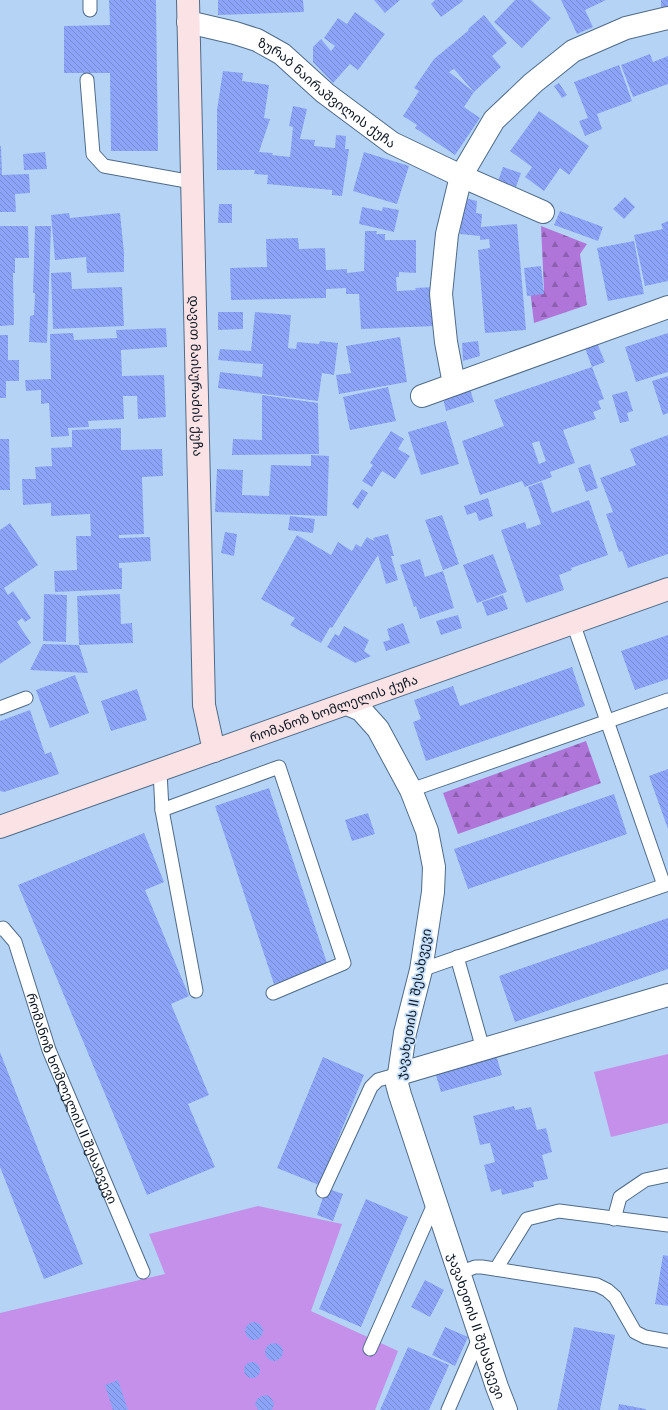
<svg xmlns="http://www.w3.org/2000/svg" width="668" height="1410" viewBox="0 0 668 1410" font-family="Inter,'Noto Sans Georgian',sans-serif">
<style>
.forest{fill:url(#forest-firs)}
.green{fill:#c490ea}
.building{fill:url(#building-back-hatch);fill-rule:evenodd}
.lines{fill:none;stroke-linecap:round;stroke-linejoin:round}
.lane-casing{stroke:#4f6b88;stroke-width:15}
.street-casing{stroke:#4f6b88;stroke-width:24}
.secondary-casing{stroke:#4f6b88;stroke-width:24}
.lane{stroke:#fff;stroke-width:13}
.street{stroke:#fff;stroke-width:22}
.secondary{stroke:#fbe2e5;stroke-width:22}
.labels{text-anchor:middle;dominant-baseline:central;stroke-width:3.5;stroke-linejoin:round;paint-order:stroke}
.street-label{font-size:13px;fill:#0b1622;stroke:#c7e0fb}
</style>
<defs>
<pattern id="forest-firs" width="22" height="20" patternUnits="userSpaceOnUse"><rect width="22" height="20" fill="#b075d9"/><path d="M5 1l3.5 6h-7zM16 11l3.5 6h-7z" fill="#8d5fb0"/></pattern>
<pattern id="building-back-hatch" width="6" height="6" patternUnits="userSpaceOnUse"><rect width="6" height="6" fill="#8ba4f7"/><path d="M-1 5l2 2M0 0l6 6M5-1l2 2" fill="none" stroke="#778cd3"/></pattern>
</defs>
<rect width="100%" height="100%" fill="#b5d4f5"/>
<path class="forest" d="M541,226L587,244L580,254L587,305L534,323L530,290H544Z
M586,741L601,783L458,834L443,793Z"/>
<path class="green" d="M668,1054V1123L611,1137L594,1072Z
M258,1206L342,1224L311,1311L398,1351L375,1410H0V1313L165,1274L149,1234Z"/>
<path class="building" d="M109,0H156L158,151H111L110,73H64V26L110,25Z
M218,0H303L304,12L218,15Z
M374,0H400L385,13Z
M435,0H462L463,1L441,17L431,4Z
M515,0H531L551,18L522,48L494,22Z
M561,0H606L585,10L593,27L577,34Z
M661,0H668V8L661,9Z
M355,12L385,34L358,70L350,64L333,83L313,62V47L321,39L331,51L335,46L324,38L338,18L347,24Z
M484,15L507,43L492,56L501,67L474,92L454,69L449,72L474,92L464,107L480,118L455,155L415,128L417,125L403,116L419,91L414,88L434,59L469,30L468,29Z
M650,54L653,62L668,56V84L633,97L621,65Z
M619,65L632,101L597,114L602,129L585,136L579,121L588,118L574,82Z
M223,71L243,73L242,81L269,85L264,118L270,119L259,152L273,153L272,155L290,157L293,127L289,126L293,106L307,109L300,139L315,140L314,146L335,148L336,135L346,136L345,149H349L342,196L332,195V190L267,184L268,175L254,174L255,170H217V110Z
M559,83L567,95L562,98L554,86Z
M539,111L589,146L569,175L560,168L544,191L525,177L532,167L510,151Z
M0,146H1L2,175L29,174L30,193L15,194L16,212H0Z
M45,152L47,169L24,170L23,154Z
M364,152L409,166L397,204L353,191Z
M503,167L521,173L516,187L498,181Z
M625,197L635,207L624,219L613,209Z
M465,198L477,201L476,213L482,214L481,227L517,224L526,330L485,333L478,250L490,248L489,239L480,240V236L460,234L462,211Z
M219,204H232V223H218Z
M362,207L382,211L383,207L399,210L394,232L359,224Z
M560,211L603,227L598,241L554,225Z
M69,213L70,218L120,213L124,253V272L87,273L86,257L55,260L51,215Z
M668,221V281L645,286L634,235L663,229L661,224Z
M0,226H28L29,258H15V273H13L14,325L0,326Z
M35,226H51L47,343L29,342L30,316L34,315L35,293H33Z
M365,231H377L376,234H385V240H416V273L399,272V277H396L397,291L416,290L415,288L434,287L436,326L361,329L359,294H346V288L326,289V298L231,300L230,268L267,267L266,239L298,238L299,249L325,248L326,270L347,269V273L364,271Z
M634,241L644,294L608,301L597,248Z
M541,266L544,294L527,296L524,268Z
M71,272L72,289L122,287L124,326L53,329L51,273Z
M218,312H243V329L218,330Z
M255,312L291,315L288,348L296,349L297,342L319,344L320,341L338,343L334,375L322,373L318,401L218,388L220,372L262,377L263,364L218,360L220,349L251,351Z
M166,328L167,347L121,350L122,376L164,375L166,417L138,419L137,396H123L124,419L88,421L89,427L68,428L69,436L51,437L49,403L41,404V390L26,391L25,380L51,379L50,334L73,333L74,340L117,338L116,330Z
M668,333V372L636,382L625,347Z
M0,335H8V360H19V381H6V398H0Z
M400,337L407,382L339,394L336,375L351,373L346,346Z
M478,341L480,356L463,361L462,343Z
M597,343L605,362L592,367L604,399L598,401L601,409L593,412L596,419L563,430L575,463L550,472L552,477L525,487L522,481L480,495L462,441L504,426L494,400L592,367L585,348ZM539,441L546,461L539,464L532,443Z
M668,376V413L663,415L652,381Z
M388,387L396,421L350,430L343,397Z
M470,389L474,402L446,411L443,398Z
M627,391L633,411L627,413L629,421L620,423L612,395Z
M262,395L318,403L319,454L232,455L233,439L262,440Z
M446,421L459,464L421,475L408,432Z
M121,428V450L162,449L163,476L142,477L144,534L119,535V538L150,537L151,561L119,563V568H122V589L55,592L54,571L77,570L76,536H91L90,514L51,516V503L23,505L22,479H36L35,467L52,466L51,448L72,447V430Z
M391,431L404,439L398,449L410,456L395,479L382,471L372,487L362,481L373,465L370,463Z
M668,435V554L628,568L622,551L619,552L606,514L613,512L600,478L636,465L630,449Z
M0,439H9L10,490H0Z
M311,455L329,456L327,516L215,512L217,469L243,470L242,495L269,496L271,465L311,466Z
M590,464L598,488L586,492L578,468Z
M542,482L552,513L589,500L608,555L571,568L572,570L559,575L564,590L526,603L501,530L525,522L527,529L541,524L528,487Z
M362,489L368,493L358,509L352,504Z
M488,498L493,516L479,521L476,512L467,515L464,506Z
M442,515L459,564L443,570L425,520Z
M290,516L315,519L313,533L288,530Z
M10,523L38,565L4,588L8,595L13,591L31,618L25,622L22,618L17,622L31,643L0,664V530Z
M225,532L237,534L234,556L221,553Z
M388,534L394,556H391L398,580L386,584L378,555L332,628L330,627L321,643L290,625L295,618L261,599L297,535L331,555L338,542L352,551L356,544L361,547L367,537L374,541L373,538Z
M493,554L507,592L477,603L463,565Z
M420,559L425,577L443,571L454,608L420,619L416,606L414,607L400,565Z
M44,594L67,595L66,642L43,641Z
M120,594L121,624L132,623L133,643L79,645L77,596Z
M503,595L508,609L487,616L482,602Z
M458,615L462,628L441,635L436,621Z
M403,623L410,643L386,651L383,642L390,640L387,629Z
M344,626L369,640L364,651L371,656L355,663L327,647L335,634L339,636Z
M668,635V679L635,690L621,651Z
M43,644L79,645L88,673L30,670Z
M572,667L585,706L426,761L413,722L421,719L414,700L453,686L460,706Z
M75,675L89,713L50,728L36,690Z
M137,689L147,720L111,731L101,701Z
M30,710L45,754L51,752L59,774L4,792L0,791V721Z
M668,769V829L649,776Z
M269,788L328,966L274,984L215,806Z
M614,794L627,834L468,889L454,849Z
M368,813L375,834L352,841L345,820Z
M144,833L164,882L145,890L189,996L171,1004L209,1095L188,1104L215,1167L147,1195L18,885Z
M668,918V969L515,1022L499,976Z
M0,1052L83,1264L44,1279L0,1167Z
M496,1055L502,1075L441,1092L435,1072Z
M323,1057L364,1075L319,1185L277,1168Z
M514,1106L515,1110L531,1107L537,1130L546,1128L552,1152L542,1155L548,1179L533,1182L534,1187L502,1195L501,1189L491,1192L484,1165L495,1162L490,1143L480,1145L473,1116Z
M326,1188L343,1194L333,1221L317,1215Z
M366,1199L408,1217L361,1327L319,1309Z
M663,1255L668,1256V1306L655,1304Z
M425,1280L444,1290L430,1317L411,1307Z
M245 1331a9 9 0 1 1 18 0a9 9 0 1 1-18 0Z
M445,1327L468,1337L455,1366L432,1355Z
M574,1327L615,1335L600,1410H557Z
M265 1352a9 9 0 1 1 18 0a9 9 0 1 1-18 0Z
M408,1347L449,1365L429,1410H380Z
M244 1370a8 8 0 1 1 16 0a8 8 0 1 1-16 0Z
M118,1380L128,1410H113L105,1385Z
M267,1395L272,1399L274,1404L272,1410H258L255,1404L257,1399L262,1396Z
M619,1404L646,1409V1410H618Z"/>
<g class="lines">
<g class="lane-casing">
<g id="lane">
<path d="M90,10V0"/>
<path d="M87,80L93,154L104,166L192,182"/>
<path d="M573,623L664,885"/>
<path d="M0,708L26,698"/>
<path d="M160,771L162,810L196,991"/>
<path d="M411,790L668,700"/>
<path d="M162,810L279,767L344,963L273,993"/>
<path id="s1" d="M0,929L3,928L15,942L49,1050L143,1272"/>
<path d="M457,957L483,1049"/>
<path d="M421,970L668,884"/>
<path d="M323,1191L371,1087L378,1080L399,1074"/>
<path d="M614,1219L620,1197L645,1180L668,1175"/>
<path d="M496,1269L527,1219L559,1211L668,1225"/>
<path d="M459,1273L475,1267H482L597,1285L607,1290L615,1297L635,1332L645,1337L668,1341"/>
<path d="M370,1349L435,1202"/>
<path d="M448,1410L480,1336"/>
</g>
</g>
<g class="street-casing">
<g id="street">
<path id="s2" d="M188,22L235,33L257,40L282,54L325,93L392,143L461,176L543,212"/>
<path d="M454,384L446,342L441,294L447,234L461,176L494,120L533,83L573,51L626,28L668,18"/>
<path d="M422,396L668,307"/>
<path id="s3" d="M347,704L361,710L378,729L411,790L427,831L434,867L433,892L421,970L405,1033L399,1074L397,1084L400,1095L497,1387L506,1410"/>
<path d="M399,1074L668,995"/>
</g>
</g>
<g class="secondary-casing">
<g id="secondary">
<path id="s4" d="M188,0L204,705L214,751"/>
<path id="s5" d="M0,827L668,589"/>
</g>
</g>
<use href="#lane" class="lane"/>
<use href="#street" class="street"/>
<use href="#secondary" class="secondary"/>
</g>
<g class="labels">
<g class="street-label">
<text stroke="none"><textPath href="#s2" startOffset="159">ზურაბ ნაირაშვილის ქუჩა</textPath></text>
<text stroke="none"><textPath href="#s4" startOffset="376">დავით მაისურაძის ქუჩა</textPath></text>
<text stroke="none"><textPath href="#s5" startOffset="354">რომანოზ ხომლელის ქუჩა</textPath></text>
<text transform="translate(413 1004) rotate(-80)">ჯავახეთის II შესახვევი</text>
<text stroke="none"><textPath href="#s1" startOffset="188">რომანოზ ხომლელის II შესახვევი</textPath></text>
<text stroke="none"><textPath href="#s3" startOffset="666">ჯავახეთის II შესახვევი</textPath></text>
</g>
</g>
</svg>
